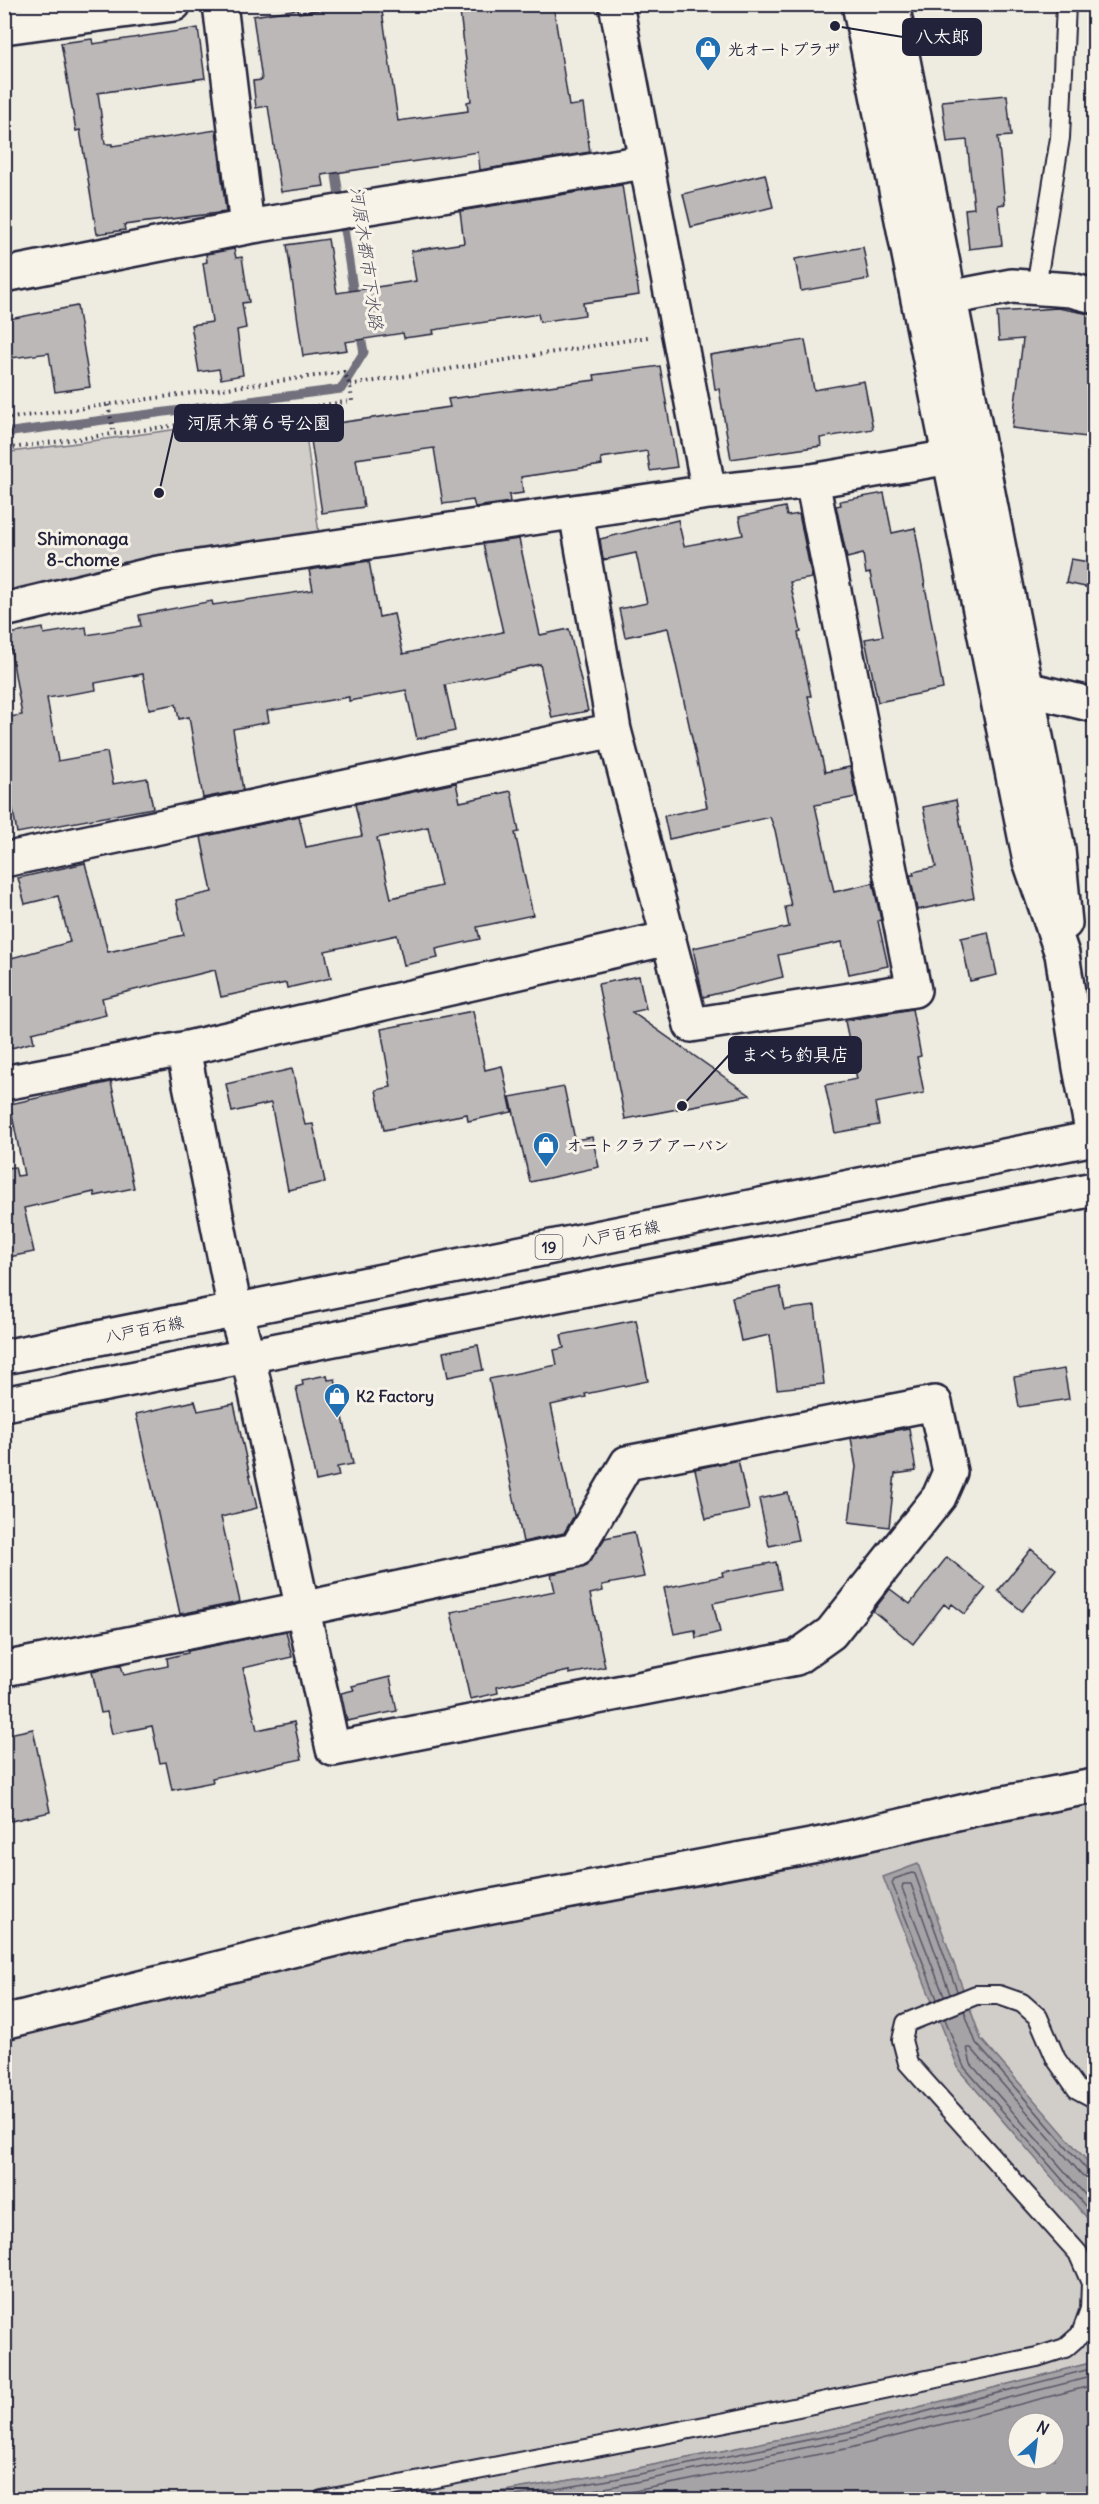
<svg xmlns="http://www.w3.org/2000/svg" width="1099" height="2504" viewBox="0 0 1099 2504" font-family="Delius,'Klee One',sans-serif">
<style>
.green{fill:#d1cdc9;stroke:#7a7882;stroke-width:1.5}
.water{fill:#a6a3a6;stroke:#716f7b;stroke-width:1.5;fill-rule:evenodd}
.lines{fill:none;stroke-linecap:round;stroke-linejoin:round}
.shore{stroke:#575666;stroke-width:1.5}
.stream{stroke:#716f7b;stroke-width:9}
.building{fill:#bbb8b7;stroke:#22223b;stroke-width:1.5;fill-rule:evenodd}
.service-casing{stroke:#22223b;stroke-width:22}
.minor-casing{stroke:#22223b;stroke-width:38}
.tertiary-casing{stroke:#22223b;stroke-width:38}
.primary-casing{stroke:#22223b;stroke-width:38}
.path{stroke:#22223b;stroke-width:4;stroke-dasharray:1.5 4.5;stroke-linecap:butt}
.service{stroke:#f7f3e8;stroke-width:18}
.minor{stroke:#f7f3e8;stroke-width:33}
.tertiary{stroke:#f7f3e8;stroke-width:33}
.primary{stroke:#f7f3e8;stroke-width:33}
.labels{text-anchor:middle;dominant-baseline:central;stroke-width:6;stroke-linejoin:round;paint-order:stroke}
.shield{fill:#f7f3e8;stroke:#62616f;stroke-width:1.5}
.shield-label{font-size:15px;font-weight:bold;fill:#22223b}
.poi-label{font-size:16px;font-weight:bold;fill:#22223b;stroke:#f7f3e8;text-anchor:start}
.street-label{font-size:16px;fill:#22223b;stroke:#f7f3e8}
.water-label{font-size:18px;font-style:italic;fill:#504f60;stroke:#f7f3e8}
.neighbourhood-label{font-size:18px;font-weight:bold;fill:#22223b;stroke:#f7f3e8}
.leader{fill:none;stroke:#22223b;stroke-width:2}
.callout-dot{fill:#22223b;stroke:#f7f3e8;stroke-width:2}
.callout{fill:#22223b;stroke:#22223b;stroke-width:2}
.callout-label{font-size:18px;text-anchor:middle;font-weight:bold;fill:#fff}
</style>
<rect width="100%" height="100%" fill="#eeebe1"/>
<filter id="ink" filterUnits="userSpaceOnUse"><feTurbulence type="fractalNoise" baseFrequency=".0167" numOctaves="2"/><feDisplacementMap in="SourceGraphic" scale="12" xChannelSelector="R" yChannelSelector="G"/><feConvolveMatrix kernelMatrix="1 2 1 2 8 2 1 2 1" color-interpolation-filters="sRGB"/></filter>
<g filter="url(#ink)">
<path class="green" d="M303,412L319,534L5,595L4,453Z
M1094,1803V2362L845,2426L614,2473L456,2499H5L4,2037L434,1930Z"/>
<path class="water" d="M918,1864L981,2039L1094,2169V2226L959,2070L883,1877Z
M1094,2362V2499H456L614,2473L845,2426ZM1018,2423H1054V2459H1018Z"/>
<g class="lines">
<path class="shore" d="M944,1996L902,1888L903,1884H911L950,1994
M937,1999L892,1883L894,1879L912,1873L915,1874L957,1991
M964,2011L976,2043L1087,2170L1094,2172
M945,2019L964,2067L1094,2216
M1094,2180L1082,2175L971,2048H967L971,2064L1094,2205
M491,2500L615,2479L847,2432L1094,2368
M536,2500L616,2486L848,2439L1094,2376
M590,2500L850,2448L1094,2385"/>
<path class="stream" d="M313,4L316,23
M334,162L355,302
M4,433L341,389L364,352L359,328"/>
</g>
<path class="building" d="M358,4H381L398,121L468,111L467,102L471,101L459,4H553L569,106L583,104L590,152L480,170L478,152L322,175L324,186L281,192L268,106L256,108L253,81L262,80L253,16L298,9L299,13Z
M198,28L205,78L98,93L105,144H112V146L216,130L226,212L124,225L125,230L97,234L80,130L76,131L61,43L92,39L93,44Z
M1007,95L1011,136L998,137L1005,204L998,205L1002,245L969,249L965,209L974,208L967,140L947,142L942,101Z
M765,174L773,207L691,227L683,194Z
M622,185L639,295L583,303L585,315L540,322L538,314L433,330L434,334L404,338L403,333L345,342L347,350L303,356L287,245L328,239L337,293L416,281L411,251L464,243L460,211Z
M863,247L869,279L801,291L795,259Z
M234,249L236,258L242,257L249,302L242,303L246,328L237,330L243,375L221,379L219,369L199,372L191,325L212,322L203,263L207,262L206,254Z
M77,306L90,387L55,392L49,353L4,359V320Z
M1058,308L1095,315V438L1012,428L1023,339L999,341L997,312Z
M805,340L814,390L864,381L873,429L820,438L821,446L731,459L719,389H715L710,355Z
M660,366L677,467L650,471L647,451L601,458L602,465L521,477L523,493L509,495L510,502L475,507L473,500L443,504L434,448L356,459L364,507L322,513L309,427L450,407L448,399L595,380L594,375Z
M884,493L892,533L915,528L943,689L878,702L865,639L883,636L870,573L866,574L863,554L847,558L836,506L841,505L840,501Z
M785,507L787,516L799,514L812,578L790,582L801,632L798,633L811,696H808L825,772L850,767L856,797L815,805L834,892L873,883L881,920L878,921L888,966L849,974L842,942L778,955L783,977L703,997L693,948L789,927L785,907L791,906L775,830L770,817L669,839L664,816L707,807L668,628L625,637L619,609L647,603L636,553L603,560L600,539L678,520L684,546L743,535L739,517Z
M519,539L540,635L569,629L588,711L552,718L540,664L445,685L455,731L417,739L406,690L349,701V697L267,711L269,722L233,729L243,790L203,798L189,717L179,719L176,704L149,709L143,674L95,683L96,690L47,698L58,761L107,752L113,784L147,778L153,808L17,833L4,760V718L22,715L8,634L43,628L44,634L86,627L87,635L141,626L139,615L212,601L213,605L313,590L309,570L369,561L379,617L394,614L403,654L503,632L483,544Z
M1071,559L1095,563V589L1066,583Z
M456,783L460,802L511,791L519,832L515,833L533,915L477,927L480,939L436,949L438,958L404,965L397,935L325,951L331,978L287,988L286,983L221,997L215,970L102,998L106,1015L32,1033L34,1042L4,1050V960L70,942L58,896L25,904L18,878L85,863L108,952L184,935L176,900L212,892L201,837L299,816L306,847L362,836L355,804ZM428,827L441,886L391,898L377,838Z
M956,800L974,898L917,910L910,875H914L913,872L936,867L923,807Z
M988,932L997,975L970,981L961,938Z
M639,976L646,1009L632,1012L750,1095L625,1119L598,984Z
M912,1009L921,1056L917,1057L924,1093L875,1103L879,1125L835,1133L825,1085L857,1079L845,1021Z
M473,1011L485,1070L502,1066L512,1112L468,1121L467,1114L384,1130L376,1090L391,1087L381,1029Z
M292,1069L305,1125L313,1124L325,1182L288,1190L271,1103L232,1112L226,1084Z
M111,1082L134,1188L95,1196L94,1192L24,1208L34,1252L4,1258V1168L15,1167L17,1176L24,1175L10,1104Z
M564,1087L575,1140L592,1137L599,1167L530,1182L510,1097Z
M780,1287L785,1310L815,1306L824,1384L777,1389L770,1335L741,1341L732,1297Z
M636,1320L648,1381L585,1394L586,1397L551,1405L574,1516L564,1533L523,1542L489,1379L557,1365L554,1350L564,1348L561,1335Z
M478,1345L483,1370L448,1377L443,1352Z
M1064,1369L1069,1399L1019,1407L1014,1377Z
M327,1375L328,1380L335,1379L353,1464L337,1467L339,1476L316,1481L296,1387L303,1385L302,1380Z
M195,1401L198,1411L234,1404L257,1508L221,1517L240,1602L180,1614L136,1414Z
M909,1428L916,1471L895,1474L889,1527L849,1522L856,1467L851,1438Z
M738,1460L749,1510L706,1519L695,1469Z
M788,1493L798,1540L769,1546L759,1499Z
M634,1532L644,1577L602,1585L603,1591L590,1594L605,1667L569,1674V1671L497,1687L498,1693L470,1699L451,1612L555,1591L551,1574L587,1565L605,1538Z
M1031,1549L1056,1569L1022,1611L998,1591Z
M947,1557L986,1588L965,1614L952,1604L949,1608L944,1604L913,1644L873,1611L890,1589L910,1604Z
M776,1562L781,1589L713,1603L720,1632L696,1638L695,1630L674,1634L664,1588L723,1576L722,1572Z
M286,1631L292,1657L243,1668L257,1730L294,1722L302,1759L212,1778L213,1782L172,1790L166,1762L160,1763L152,1726L112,1734L107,1712L101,1713L92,1671L121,1665L124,1675L168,1666L167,1658L188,1653V1651Z
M390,1677L397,1711L347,1721L341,1693L354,1690L352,1686Z
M33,1729L50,1812L11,1821L4,1792V1735Z"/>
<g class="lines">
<g class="service-casing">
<path id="service" d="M1036,287L1060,138L1066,4
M322,2500L726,2422L1037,2357L1065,2348L1081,2334L1090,2309L1091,2283L1078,2253L908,2063L902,2040L906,2023L976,1995H999L1022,2003L1038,2017L1056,2059L1077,2089L1094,2098"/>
</g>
<g class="minor-casing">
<path id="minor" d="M220,4L247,227
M616,4L709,492
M4,27L174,4
M4,275L247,227L644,162
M923,303L1012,286L1071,290L1094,296
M576,512L614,730L691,1025L914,990L812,481
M4,610L158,573L709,492L812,481L979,452
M1027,689L1094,705
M4,860L614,730
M4,1083L183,1049L669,938
M4,1669L302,1609L576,1550L627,1463L935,1403L950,1472L939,1497L831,1633L796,1658L333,1749L248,1356L235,1310L183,1049
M4,2022L396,1924L822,1844L983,1807L1094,1786"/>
</g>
<g class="tertiary-casing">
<path id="tertiary" d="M859,4L1030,861L1062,954L1080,1068L1094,1141
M892,4L1058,849L1065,923"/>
</g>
<g class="primary-casing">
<path id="primary" d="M4,1357L1094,1138
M4,1404L1094,1189"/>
</g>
<path class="path" d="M350,385L648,337
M108,405L114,434
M4,419L344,372L350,385L352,401L4,449"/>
<use href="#service" class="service"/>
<use href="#minor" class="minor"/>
<use href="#tertiary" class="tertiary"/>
<use href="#primary" class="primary"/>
</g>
</g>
<defs>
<g id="shop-pin" transform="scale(1.35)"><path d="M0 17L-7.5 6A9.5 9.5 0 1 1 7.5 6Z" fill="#1f6fb2" stroke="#f7f3e8"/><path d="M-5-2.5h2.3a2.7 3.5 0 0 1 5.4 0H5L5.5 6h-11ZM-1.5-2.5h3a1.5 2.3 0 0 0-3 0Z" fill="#fff"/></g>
</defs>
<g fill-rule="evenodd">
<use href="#shop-pin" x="708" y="49"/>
<use href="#shop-pin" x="546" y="1145"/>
<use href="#shop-pin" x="337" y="1396"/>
</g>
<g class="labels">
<rect class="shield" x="535.5" y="1235" width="27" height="24" rx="4.5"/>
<g class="shield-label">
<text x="549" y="1247">19</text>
</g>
<g class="poi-label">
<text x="728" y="49">光オートプラザ</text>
<text x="566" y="1145">オートクラブ アーバン</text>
<text x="356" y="1396">K2 Factory</text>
</g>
<g class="street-label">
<text transform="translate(620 1233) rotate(-11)">八戸百石線</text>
<text transform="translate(144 1329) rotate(-11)">八戸百石線</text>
</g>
<g class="water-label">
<text transform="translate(367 258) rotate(82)">河原木都市下水路</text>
</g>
<g class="neighbourhood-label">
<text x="83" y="538">Shimonaga<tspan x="83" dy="21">8-chome</tspan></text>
</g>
</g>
<path class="leader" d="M835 26L903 37M159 493L175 423M682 1106L729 1055"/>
<g class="callout-dot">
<circle cx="835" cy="26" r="6"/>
<circle cx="159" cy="493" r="6"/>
<circle cx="682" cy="1106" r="6"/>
</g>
<g class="callout">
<rect x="903" y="19" width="78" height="36" rx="6"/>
<rect x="175" y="405" width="168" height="36" rx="6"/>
<rect x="729" y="1037" width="132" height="36" rx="6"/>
</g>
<g class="callout-label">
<text x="942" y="43">八太郎</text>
<text x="259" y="429">河原木第６号公園</text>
<text x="795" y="1061">まべち釣具店</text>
</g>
<rect width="1099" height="2504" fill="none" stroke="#f7f3e8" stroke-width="24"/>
<rect x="12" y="12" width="1075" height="2480" fill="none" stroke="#22223b" stroke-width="2" filter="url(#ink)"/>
<g transform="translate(1036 2441) rotate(28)"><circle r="28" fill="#f7f3e8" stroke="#a29fa3" stroke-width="1.5"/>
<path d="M0-4.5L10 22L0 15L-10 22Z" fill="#1f6fb2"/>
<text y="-9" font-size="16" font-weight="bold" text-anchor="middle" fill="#22223b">N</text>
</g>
</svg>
